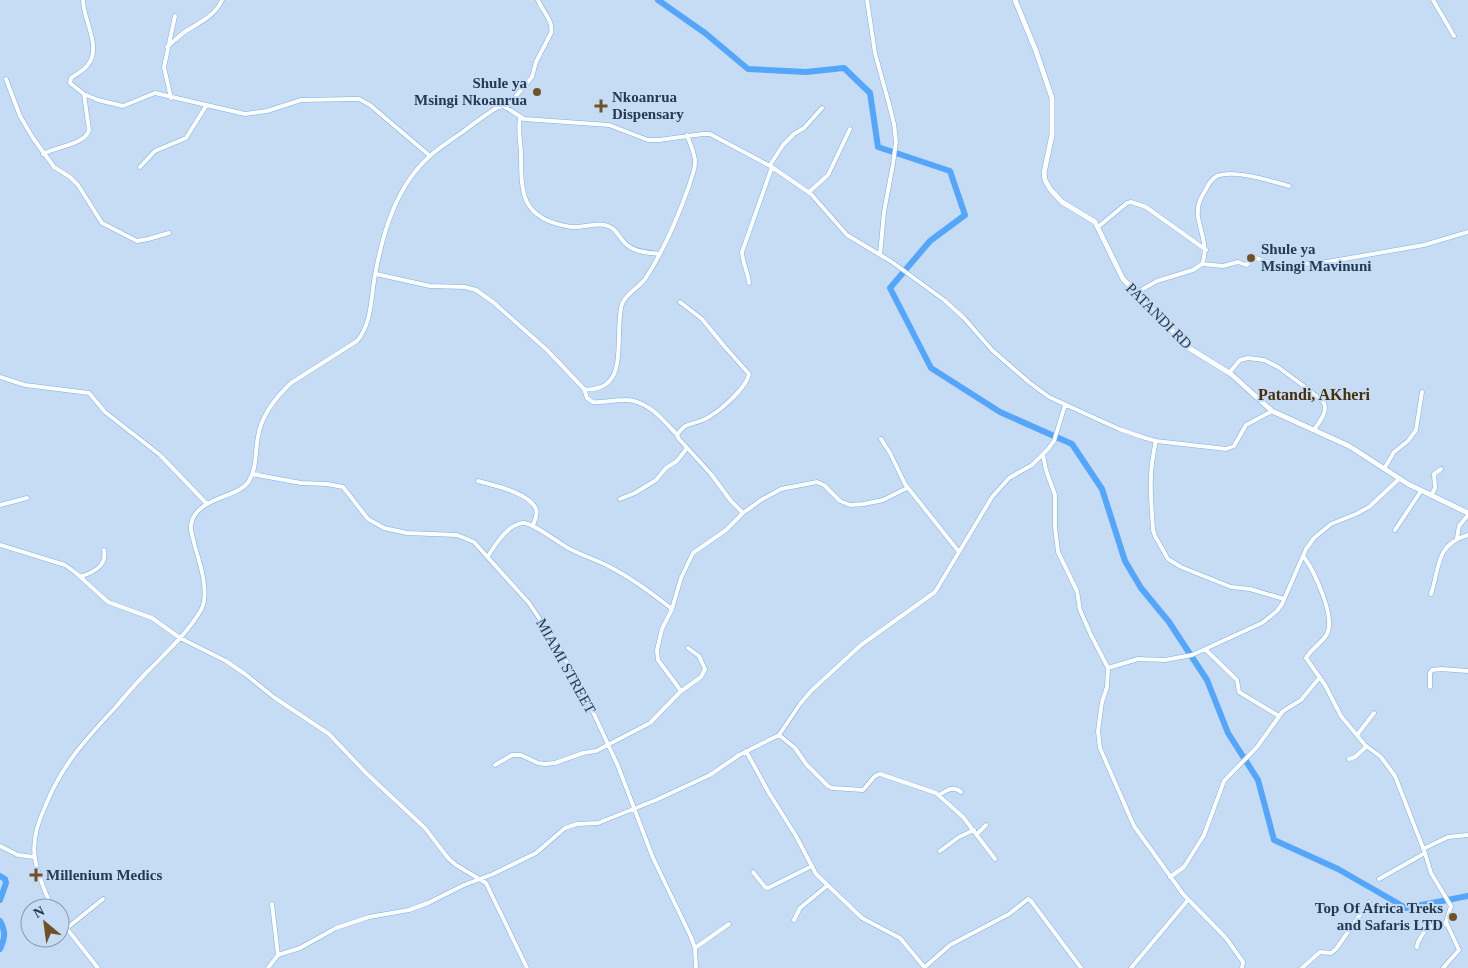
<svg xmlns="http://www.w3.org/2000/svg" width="1468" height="968" viewBox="0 0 1468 968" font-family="Georgia,serif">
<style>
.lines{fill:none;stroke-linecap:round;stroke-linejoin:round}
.river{stroke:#53a6fa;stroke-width:6}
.street-casing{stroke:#79aee8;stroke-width:5}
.secondary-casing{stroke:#79aee8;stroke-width:6}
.street{stroke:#fff;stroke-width:4}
.secondary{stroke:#fff;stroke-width:5}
.poi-dot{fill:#725128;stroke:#c6dcf4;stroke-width:2}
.labels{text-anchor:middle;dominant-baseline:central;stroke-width:4;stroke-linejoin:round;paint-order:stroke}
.poi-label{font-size:15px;font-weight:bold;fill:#243a52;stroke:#c6dcf4;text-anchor:start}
.street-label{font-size:15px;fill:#243a52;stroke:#c6dcf4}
.neighbourhood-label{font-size:16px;font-weight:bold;fill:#472f0c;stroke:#c6dcf4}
</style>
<rect width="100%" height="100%" fill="#c6dcf4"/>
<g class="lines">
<path class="river" d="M658,0L705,33L748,69L806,72L844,68L870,93L878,147L950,171L965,215L930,241L890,288L931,368L1000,412L1072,444L1102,489L1125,561L1141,588L1169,622L1207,680L1228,733L1258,780L1274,840L1338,869L1406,908L1468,896
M0,876L5,879L6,883L0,900
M0,921C6,932 5,938 0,949"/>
<g class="street-casing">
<path id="street" d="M83,0C83,20 103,48 87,66C83,71 76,74 71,78L70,83L84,94L98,100L123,106L155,93L245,114L267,111L301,100L353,99H359L370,105L430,156
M867,0L875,53L889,104L894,124L896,142L893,164L884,212L880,255
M1433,0L1454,36
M167,47C173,42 179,36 186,31C200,22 215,16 222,0
M6,79L20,116L33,138L54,167L70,177L78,185L102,223L137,241L148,239L169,233
M171,98L164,67L175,16
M506,108L532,77L536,62L551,33C554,21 542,11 538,0
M520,118C518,129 520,141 521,152C521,195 521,219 571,227C583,228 594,223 605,225C618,228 618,238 627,245C635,252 650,253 660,254
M43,154C56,147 86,144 89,130L84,94
M770,165L783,145L794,134L804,128L822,108
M140,167L155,151L186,138L206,106
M809,192L828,175L850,129
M1098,227L1127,203L1131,202L1146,207L1206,250
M1202,264L1223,266L1238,262L1246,265L1256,258L1278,266L1327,262L1424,245L1468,232
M376,274L430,286L465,287L476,290L493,302L547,350L584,389C592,391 606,387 611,379C623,365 616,324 622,304C627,292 641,287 647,276C665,248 678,217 689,186C691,178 696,169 695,160C694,152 690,143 687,135
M749,283C748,272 742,261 742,252L772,167
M1136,293L1157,281L1193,270L1202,264C1209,248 1200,232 1198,216C1197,205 1200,199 1205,191C1208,185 1211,179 1217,176C1235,169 1270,181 1289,186
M680,302L702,319L725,347L749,374C746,389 717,414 703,420C689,426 687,421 677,435L679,439L711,474L731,501L743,513
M1229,373L1240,360L1248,358L1264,360L1278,367L1309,390L1324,403C1328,412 1319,422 1314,430
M0,377L25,385L89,393L105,412L160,455L207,504
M584,389L587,398L593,402C603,403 614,400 624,400C647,399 663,420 677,435
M881,439L890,453L905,484L959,552
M1156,441C1148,475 1151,496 1153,530L1155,536L1168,559L1181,567L1231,587L1250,589L1284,599
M1043,455L1046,470L1055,495V527L1058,552L1077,591L1080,610L1091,635L1108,668L1107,687L1102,702L1098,731L1100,748L1134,826L1183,894L1226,938L1243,962L1242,968
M1384,469L1394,452L1408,441L1416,430L1422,392
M252,474L301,483L327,484L343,487L368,519L384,528L407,533L457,535L474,542L529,603L559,648L588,701L618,766L653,858L691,937L695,948L696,968
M478,481C493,485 530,493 536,509C538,515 535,520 533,525
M1431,496L1435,488L1434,474L1441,469
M620,499L635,493L656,480L666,468L677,461L687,448
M0,505L27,498
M1395,530L1421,491
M1457,538L1459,526L1468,515
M0,545L65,565L76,573L108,602L152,618L180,638L226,661L245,674L275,698L329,734L367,774L425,828L448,858L456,865L486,883L527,968
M488,556C496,544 508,524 523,523C532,522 560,544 570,549C583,556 598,560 612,568C633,579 653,594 672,609
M1304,557C1314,571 1336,617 1327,634C1322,643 1311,649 1306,658L1325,685L1341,716L1365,745L1381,757L1395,776L1425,853L1431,873L1451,906L1446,922L1459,950L1443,968
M80,577C94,572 107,566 104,550
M1431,594C1440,567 1435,545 1468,535
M1205,649L1237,680L1239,692L1279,716
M1108,668L1138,659L1165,660L1192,655L1262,623L1277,611L1282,604L1306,549L1314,538L1331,524L1356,514L1369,507L1399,479
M1430,687V673L1432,670L1441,669L1468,671
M680,692L701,677L705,669L699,656L688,648
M779,735L795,748L806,764L828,786L832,788L863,790L875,776L880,774L936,793L963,817L995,859
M1357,735L1374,713
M746,751L769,793L796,836L816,874L862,918L900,938L925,968
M1349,759L1355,757L1366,747
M495,765L512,755H521L538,763L545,764L555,763L583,753L596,751L650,723L681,691L658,660L657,650L662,629L672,609L681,578L693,553L726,530L743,513L761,500L781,489L817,482L824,485L840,501L850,505L864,504L883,500L907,488
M939,795C946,791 953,785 961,792
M977,834L986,825
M0,846L18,855L34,857
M1423,849L1448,837L1468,835
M940,851L959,837L974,830
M753,872L765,887L768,888L812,866
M1170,877L1184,867L1204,835L1224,781L1257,747L1283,711L1301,700L1320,677
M1379,879L1425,853
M272,904L278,955
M52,908C46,893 37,875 35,858C32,841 38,822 45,807C61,766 85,740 114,709C126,695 137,682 149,670C168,651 188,632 201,610C210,594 200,563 195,547C194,540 190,532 191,525C195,497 239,498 249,481C257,468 255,451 258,437C261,416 276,397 291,383L357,341C372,324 371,296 375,275C383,232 396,186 430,156C440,147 453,139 464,131C475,123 486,114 498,107L504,106L524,119L609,125L648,140H659L703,134H710L772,167L811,194L847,235L892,262L944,300L964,318L992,350L1030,383L1049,397L1119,429L1142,437L1156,441L1226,449L1234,446L1246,425L1272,411
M60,920L98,968
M794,920L800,908L828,885
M67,928L103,899
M1417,947L1418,942L1427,927L1447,924
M695,948L729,924
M925,967L950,945L1009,914L1028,899L1031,901L1081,968
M268,968L278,955L300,948L336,928L369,917L409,910L428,903L464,885L493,874L536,853L565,828L577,824L598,823L656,800L710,775L739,755L779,735L800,704L811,691L861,645L935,592L992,497L1009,478L1032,465L1048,449L1054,441L1065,405
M1131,968L1188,900
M1302,968L1320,952L1331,953L1336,949L1369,902"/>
</g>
<g class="secondary-casing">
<path id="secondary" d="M1015,0L1036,51L1052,98V135L1044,173L1045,180L1050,189L1062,202L1095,222L1123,279L1189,348L1231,374L1272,411L1349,446L1408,484L1468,513"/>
</g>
<use href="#street" class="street"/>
<use href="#secondary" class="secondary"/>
</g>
<g class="poi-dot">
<circle cx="537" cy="92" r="5"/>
<path d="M598.5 98.5h5v5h5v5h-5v5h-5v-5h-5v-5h5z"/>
<circle cx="1251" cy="258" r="5"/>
<path d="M33.5 867.5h5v5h5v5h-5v5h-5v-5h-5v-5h5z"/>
<circle cx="1453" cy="917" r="5"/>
</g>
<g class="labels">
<g class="poi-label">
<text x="527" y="83" text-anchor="end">Shule ya<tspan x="527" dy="17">Msingi Nkoanrua</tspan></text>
<text x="612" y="97">Nkoanrua<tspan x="612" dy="17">Dispensary</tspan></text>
<text x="1261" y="249">Shule ya<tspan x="1261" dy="17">Msingi Mavinuni</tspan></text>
<text x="46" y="875">Millenium Medics</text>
<text x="1443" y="908" text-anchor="end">Top Of Africa Treks<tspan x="1443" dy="17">and Safaris LTD</tspan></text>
</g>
<g class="street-label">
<text transform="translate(1159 316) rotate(45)">PATANDI RD</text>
<text transform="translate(566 666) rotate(61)">MIAMI STREET</text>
</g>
<g class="neighbourhood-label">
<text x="1314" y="394">Patandi, AKheri</text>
</g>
</g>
<g transform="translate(45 923) rotate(331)"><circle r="24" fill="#c6dcf4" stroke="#859bb3"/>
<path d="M0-4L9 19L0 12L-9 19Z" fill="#725128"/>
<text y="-8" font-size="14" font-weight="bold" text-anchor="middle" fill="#243a52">N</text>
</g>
</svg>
